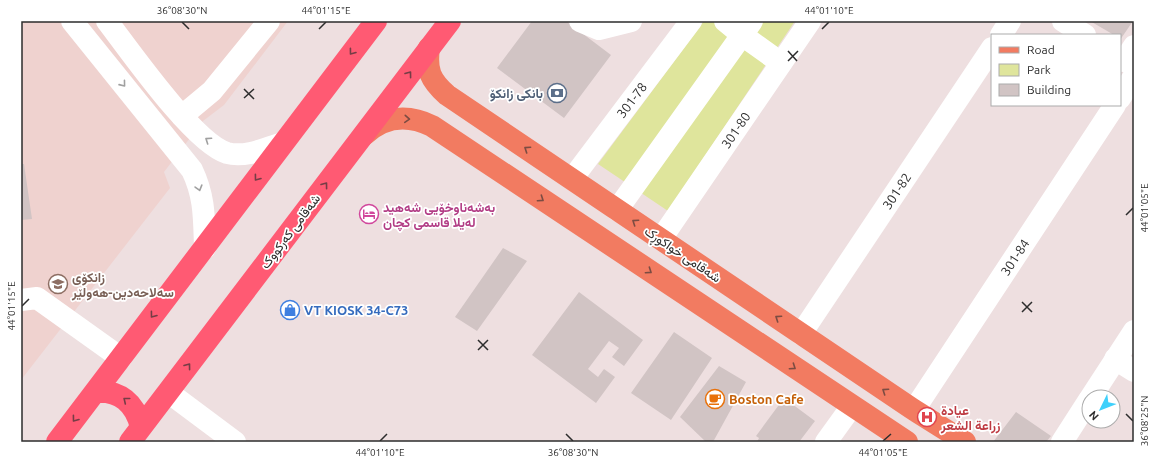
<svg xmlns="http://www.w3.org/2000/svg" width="1155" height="463" viewBox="0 0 1155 463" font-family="Ubuntu,Vazirmatn,sans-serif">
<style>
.education{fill:#efd2cf}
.park{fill:#dfe59c}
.building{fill:#d1c4c4}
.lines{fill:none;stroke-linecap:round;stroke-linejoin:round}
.minor{stroke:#fff;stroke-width:22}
.major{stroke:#f27b61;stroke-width:22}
.highway{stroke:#ff5a73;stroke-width:22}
.oneway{stroke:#763d46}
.oneway2{stroke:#a0a0a0}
.oneway3{stroke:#7c4c42}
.ticks{fill:none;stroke:#2d2d2d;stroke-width:1.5}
.labels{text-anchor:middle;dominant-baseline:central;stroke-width:3.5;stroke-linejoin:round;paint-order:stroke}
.service-label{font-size:13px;font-weight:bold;fill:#4e5e75;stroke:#fff;text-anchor:end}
.street-label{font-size:13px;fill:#2d2d2d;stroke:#fff}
.hotel-label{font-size:13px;font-weight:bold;fill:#b23c85;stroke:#fff;text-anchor:start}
.education-label{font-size:13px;font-weight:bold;fill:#785e54;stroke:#fff;text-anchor:start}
.shop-label{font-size:13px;font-weight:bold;fill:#366cbe;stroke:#fff;text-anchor:start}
.food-label{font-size:13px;font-weight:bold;fill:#c56008;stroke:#fff;text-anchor:start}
.health-label{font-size:13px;font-weight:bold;fill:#be3a42;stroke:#fff;text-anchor:start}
.neatline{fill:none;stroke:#2d2d2d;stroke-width:1.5}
.ticks-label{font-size:10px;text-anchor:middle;fill:#2d2d2d}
</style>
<rect width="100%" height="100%" fill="#eedfe0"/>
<path class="education" d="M21,21H288L224,105L203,121L164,172L170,188L21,380Z"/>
<path class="park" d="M704,21H795L668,211L598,164Z"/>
<path class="building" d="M532,21H566L611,55L564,118L497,68Z
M1090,21H1133L1120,40V35H1114Z
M21,164H24L32,219L21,220Z
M503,248L527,261L477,331L455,317Z
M579,292L643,340L624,366L612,357L619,348L609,341L588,369L598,377L604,369L615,377L596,403L532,355Z
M674,332L712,358L671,420L631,393Z
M719,366L746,382L713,442H706L680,417Z
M784,398L815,421L799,442H757L759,438L756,436Z
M1016,412L1051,436L1046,442H993Z"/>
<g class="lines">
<g class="minor">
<path d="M72,21L192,170C205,197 204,219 205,248"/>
<path d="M107,21C130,51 194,143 227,153C245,158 267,148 283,143"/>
<path d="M580,21L599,29L631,21"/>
<path d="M725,21L742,35L752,21"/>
<path d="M1063,21L1085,35"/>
<path d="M1001,35L1010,21"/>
<path d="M1124,61L1134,46"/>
<path d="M1120,98L1134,76"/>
<path d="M182,116L212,91L269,21"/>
<path id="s1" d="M572,179L691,21"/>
<path d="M617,210L742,35L781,63"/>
<path id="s2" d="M661,239L810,21"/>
<path d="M21,300L37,298L121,358"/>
<path id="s3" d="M801,334L992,48"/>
<path d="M1115,359L1134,371"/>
<path d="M168,392L235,442"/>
<path d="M1091,397L1134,331"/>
<path id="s4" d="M914,410L1115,105"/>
<path d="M826,442L852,406"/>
<path d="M1062,442L1089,400"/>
</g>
<path class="major" d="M429,48C426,70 430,80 447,95L914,410L965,442
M364,135C384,116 408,114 432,126L907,442"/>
<path class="highway" d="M95,392C120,390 135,403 141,427
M57,442L376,21
M130,442L450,21"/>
</g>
<defs><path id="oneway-chevron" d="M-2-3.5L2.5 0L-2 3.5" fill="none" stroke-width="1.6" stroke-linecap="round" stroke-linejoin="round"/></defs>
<g class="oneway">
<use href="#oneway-chevron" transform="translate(352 52) rotate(127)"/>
<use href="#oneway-chevron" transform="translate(409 74) rotate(-53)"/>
<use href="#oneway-chevron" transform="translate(257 178) rotate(127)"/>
<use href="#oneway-chevron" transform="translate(325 185) rotate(-53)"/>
<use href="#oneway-chevron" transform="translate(153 315) rotate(127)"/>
<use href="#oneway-chevron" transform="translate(188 366) rotate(-53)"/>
<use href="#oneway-chevron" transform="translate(126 400) rotate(-141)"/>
<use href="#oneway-chevron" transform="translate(75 419) rotate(127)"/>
</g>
<g class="oneway2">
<use href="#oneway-chevron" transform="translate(123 84) rotate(51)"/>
<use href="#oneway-chevron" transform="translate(208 140) rotate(-146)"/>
<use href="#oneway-chevron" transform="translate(199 188) rotate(74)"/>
</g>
<g class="oneway3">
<use href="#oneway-chevron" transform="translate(407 119) rotate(4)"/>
<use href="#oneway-chevron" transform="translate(527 149) rotate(-146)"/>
<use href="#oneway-chevron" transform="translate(541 199) rotate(34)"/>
<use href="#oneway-chevron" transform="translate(635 222) rotate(-146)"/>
<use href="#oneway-chevron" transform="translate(649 271) rotate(34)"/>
<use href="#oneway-chevron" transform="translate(778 318) rotate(-146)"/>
<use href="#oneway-chevron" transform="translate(793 367) rotate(34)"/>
<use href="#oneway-chevron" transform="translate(885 391) rotate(-146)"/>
</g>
<path class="ticks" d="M182,22L189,29M319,29L326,22M822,29L829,22M788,51L797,61M788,61L798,51M244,89L254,99M244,98L254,89M1126,215L1133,208M1022,302L1032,312M22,306L29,299M1022,312L1032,302M478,340L488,350M478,350L488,340M1126,414L1133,421M566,434L573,441M380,441L387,434M883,441L891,434"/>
<defs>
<g id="bank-ring" transform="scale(1)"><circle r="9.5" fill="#fff" stroke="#5c6f8a" stroke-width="1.5"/><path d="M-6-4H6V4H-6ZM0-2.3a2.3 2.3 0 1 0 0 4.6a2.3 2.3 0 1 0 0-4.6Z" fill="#5c6f8a"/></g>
<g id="hotel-ring" transform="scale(1)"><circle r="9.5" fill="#fff" stroke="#d1479c" stroke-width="1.5"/><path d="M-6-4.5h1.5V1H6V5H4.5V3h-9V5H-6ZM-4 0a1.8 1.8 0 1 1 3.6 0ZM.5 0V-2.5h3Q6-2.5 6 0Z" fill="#d1479c"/></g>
<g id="university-ring" transform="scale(1)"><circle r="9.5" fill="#fff" stroke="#8d6e63" stroke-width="1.5"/><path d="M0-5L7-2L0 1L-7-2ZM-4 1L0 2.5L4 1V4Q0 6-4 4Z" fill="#8d6e63"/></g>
<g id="shop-ring" transform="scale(1)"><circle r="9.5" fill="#fff" stroke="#3f7fe0" stroke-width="1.5"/><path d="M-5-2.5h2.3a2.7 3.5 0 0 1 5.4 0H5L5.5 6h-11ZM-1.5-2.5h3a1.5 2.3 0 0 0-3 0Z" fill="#3f7fe0"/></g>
<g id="cafe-ring" transform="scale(1)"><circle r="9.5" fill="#fff" stroke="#e8710a" stroke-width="1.5"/><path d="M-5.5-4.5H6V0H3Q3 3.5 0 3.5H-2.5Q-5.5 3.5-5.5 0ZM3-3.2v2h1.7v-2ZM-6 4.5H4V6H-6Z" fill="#e8710a"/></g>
<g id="hospital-ring" transform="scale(1)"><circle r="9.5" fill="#fff" stroke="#e0444e" stroke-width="1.5"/><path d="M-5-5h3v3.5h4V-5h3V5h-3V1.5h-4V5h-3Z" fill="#e0444e"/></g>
</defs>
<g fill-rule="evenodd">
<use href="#bank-ring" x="557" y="93"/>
<use href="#hotel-ring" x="369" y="214"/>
<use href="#university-ring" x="58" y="284"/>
<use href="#shop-ring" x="290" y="310"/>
<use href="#cafe-ring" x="715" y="399"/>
<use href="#hospital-ring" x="927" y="417"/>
</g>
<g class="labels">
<g class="service-label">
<text x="543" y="93">بانکی زانکۆ</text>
</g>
<g class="street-label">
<text stroke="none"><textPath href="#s1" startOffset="99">301-78</textPath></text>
<text stroke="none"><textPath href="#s2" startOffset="132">301-80</textPath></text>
<text stroke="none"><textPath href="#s3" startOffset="172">301-82</textPath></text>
<text transform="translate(290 231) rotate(-53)">شەقامی کەرکووک</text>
<text transform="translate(683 254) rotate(34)">شەقامی خواکوڕک</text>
<text stroke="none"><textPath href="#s4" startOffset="183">301-84</textPath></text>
</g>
<g class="hotel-label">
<text x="383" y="207">بەشەناوخۆیی شەهید<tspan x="383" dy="15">لەیلا قاسمی کچان</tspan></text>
</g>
<g class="education-label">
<text x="72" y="277">زانکۆی<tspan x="72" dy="15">سەلاحەدین-هەولێر</tspan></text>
</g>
<g class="shop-label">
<text x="304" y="310">VT KIOSK 34-C73</text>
</g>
<g class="food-label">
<text x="729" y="399">Boston Cafe</text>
</g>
<g class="health-label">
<text x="941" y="410">عيادة<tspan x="941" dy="15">زراعة الشعر</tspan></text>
</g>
</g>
<rect width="1155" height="463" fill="none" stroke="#ffffff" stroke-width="44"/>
<rect x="991" y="34" width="130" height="72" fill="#ffffff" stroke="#ababab"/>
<rect x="999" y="47" width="20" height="6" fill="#f27b61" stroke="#ababab"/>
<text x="1027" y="54" font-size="12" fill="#2d2d2d">Road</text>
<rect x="999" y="64" width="20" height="12" fill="#dfe59c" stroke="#ababab"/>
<text x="1027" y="74" font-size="12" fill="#2d2d2d">Park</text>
<rect x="999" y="84" width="20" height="12" fill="#d1c4c4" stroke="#ababab"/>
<text x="1027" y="94" font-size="12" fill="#2d2d2d">Building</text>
<g transform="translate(1101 409) rotate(227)"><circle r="19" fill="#ffffff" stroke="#ababab"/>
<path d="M0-3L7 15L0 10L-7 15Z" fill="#3fd0fb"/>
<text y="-6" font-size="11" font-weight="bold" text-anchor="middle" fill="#2d2d2d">N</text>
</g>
<rect x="22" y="22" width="1111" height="419" class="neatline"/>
<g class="ticks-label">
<text x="182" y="14">36°08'30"N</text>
<text x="326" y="14">44°01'15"E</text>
<text x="829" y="14">44°01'10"E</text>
<text transform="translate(1144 208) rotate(-90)" y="4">44°01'05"E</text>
<text transform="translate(11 306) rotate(-90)" y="4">44°01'15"E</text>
<text transform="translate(1144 421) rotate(-90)" y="4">36°08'25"N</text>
<text x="380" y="456">44°01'10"E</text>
<text x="573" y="456">36°08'30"N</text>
<text x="883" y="456">44°01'05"E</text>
</g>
</svg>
